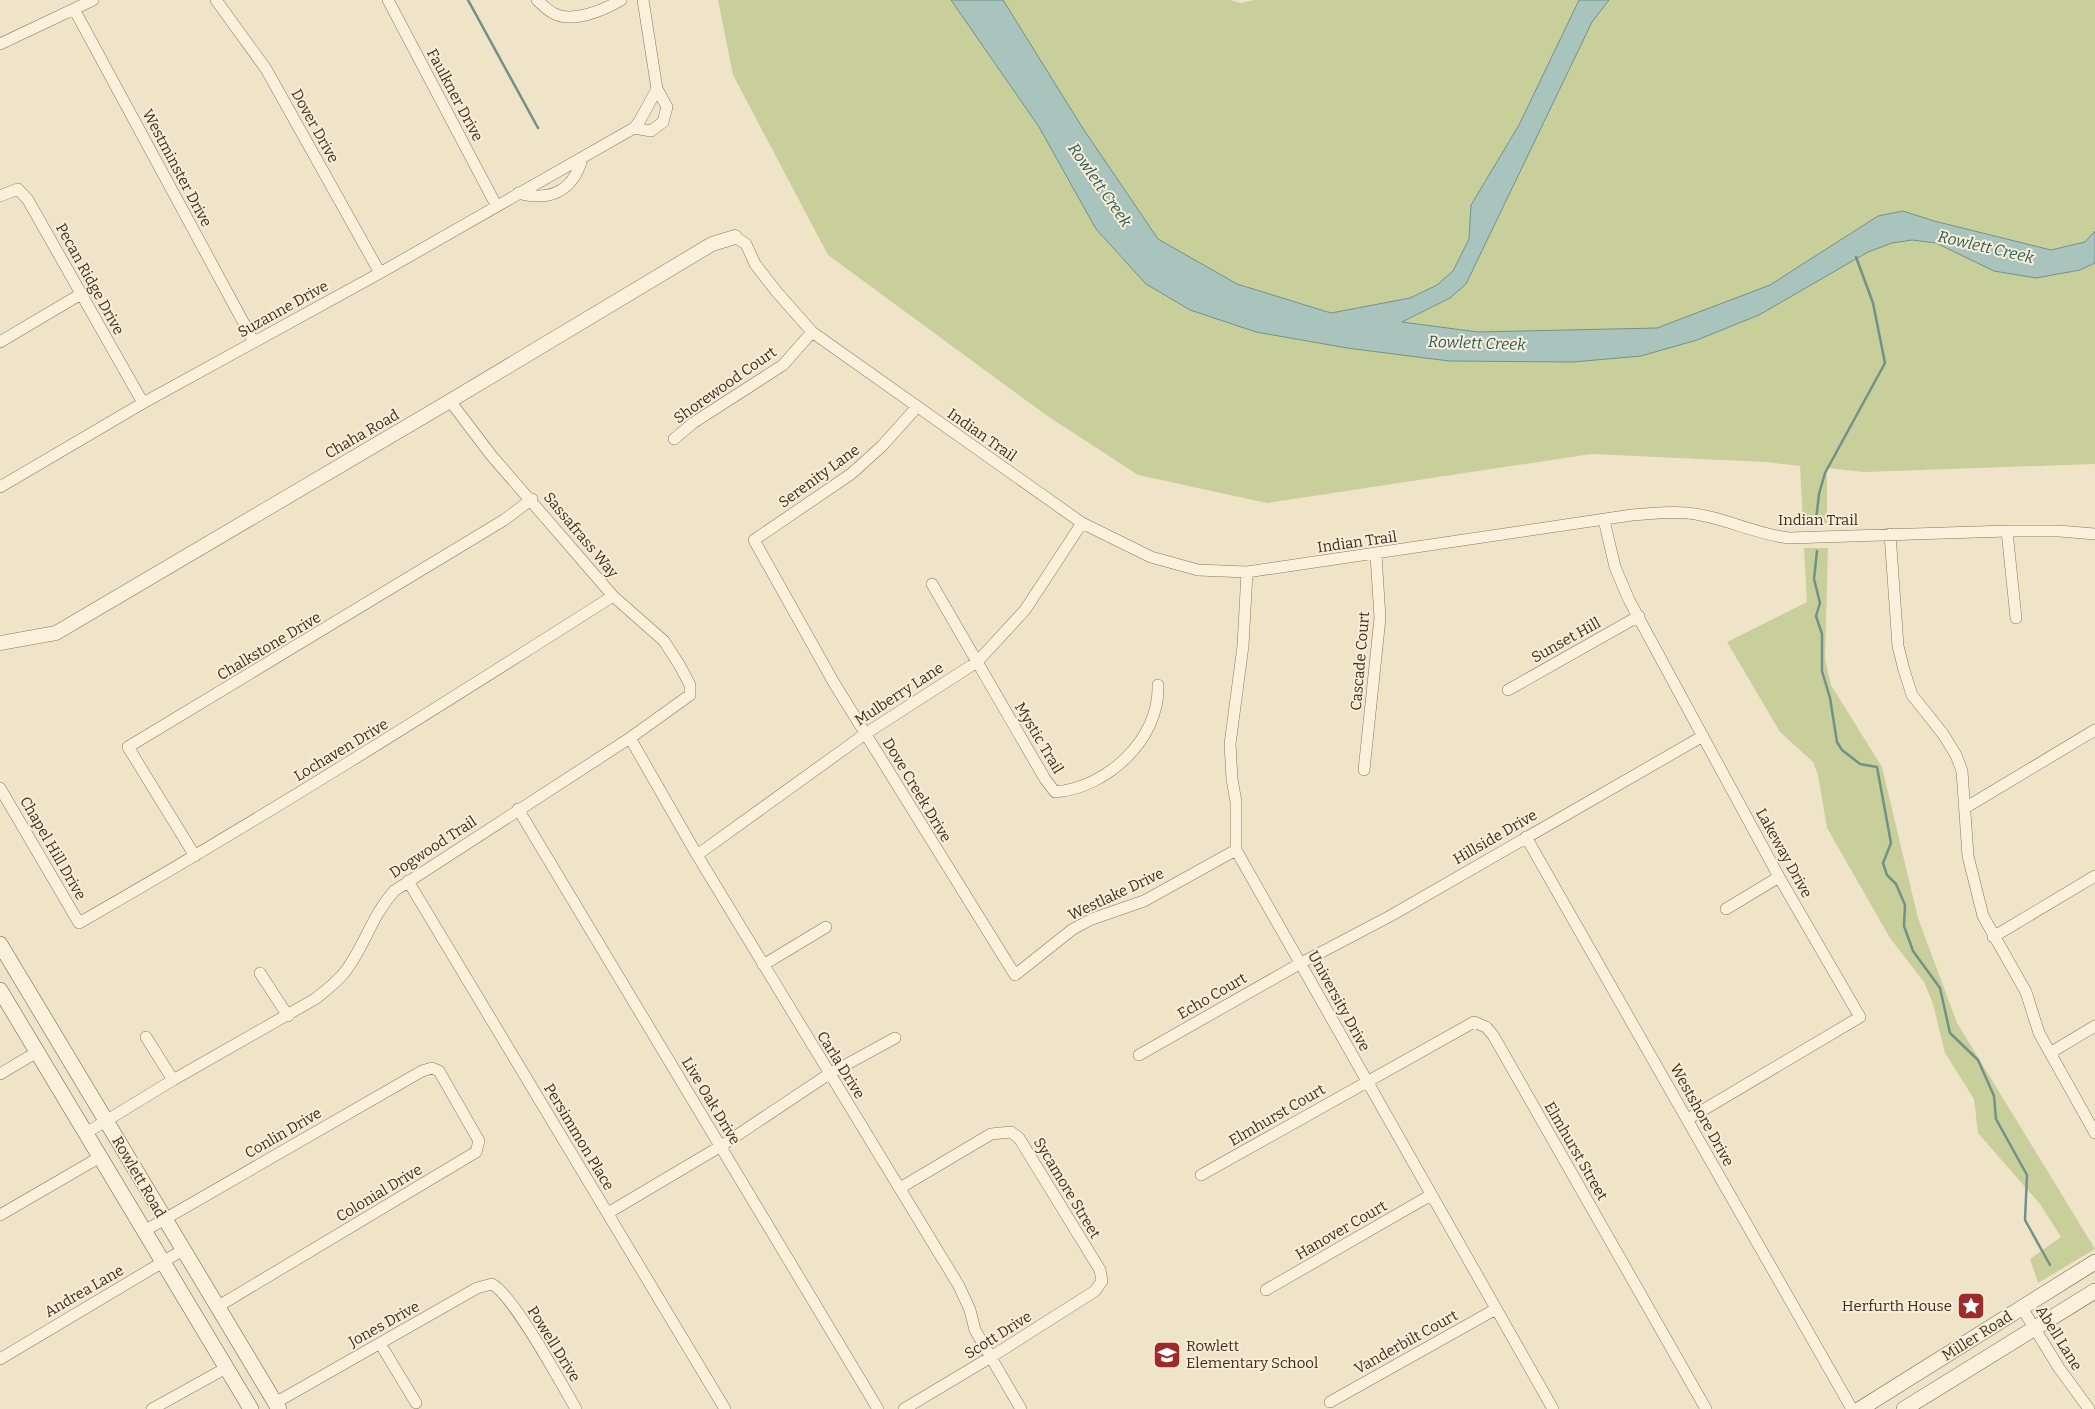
<svg xmlns="http://www.w3.org/2000/svg" width="2095" height="1409" viewBox="0 0 2095 1409" font-family="Bitter,serif">
<style>
.green{fill:#c9cf9b}
.water{fill:#a9c4bc;stroke:#6f938a}
.lines{fill:none;stroke-linecap:round;stroke-linejoin:round}
.stream{stroke:#6f938a;stroke-width:2.5}
.minor-casing{stroke:#8d765c;stroke-width:12}
.tertiary-casing{stroke:#8d765c;stroke-width:15}
.secondary-casing{stroke:#6f573f;stroke-width:16}
.minor{stroke:#faf1dc;stroke-width:11}
.tertiary{stroke:#faf1dc;stroke-width:14}
.secondary{stroke:#faf1dc;stroke-width:15}
.labels{text-anchor:middle;dominant-baseline:central;stroke-width:4;stroke-linejoin:round;paint-order:stroke}
.street-label{font-size:15px;fill:#3d2e20;stroke:#f7eed8}
.poi-label{font-size:15px;fill:#3d2e20;stroke:#f7eed8;text-anchor:end}
.water-label{font-size:16px;font-style:italic;fill:#2f5d5a;stroke:#f7eed8}
</style>
<rect width="100%" height="100%" fill="#f0e4c8"/>
<path class="green" d="M718,0H1230L1241,3L1254,0H2095V464L1864,472L1827,468V523H1803L1800,466L1766,462L1591,454L1267,503L1138,475L1046,415L828,255L733,75Z
M1804,548H1828L1825,659L1831,685L1882,767L1918,918L1957,1023L2095,1249L2038,1283L2030,1259L2061,1237L2040,1204L1978,1133L1974,1099L1945,1053L1933,1004L1924,982L1890,938L1827,828L1818,775L1813,762L1780,732L1727,642L1807,602Z"/>
<path class="water" d="M951,0H1003L1082,127L1158,239L1237,284L1331,313L1410,298L1437,285L1453,271L1469,239L1471,205L1519,125L1579,0H1609L1592,22L1466,284L1450,298L1402,322L1478,332L1657,328L1770,285L1878,216L1903,211L1934,221L2051,250L2085,242L2095,231V263L2080,270L2036,278L1994,271L1936,243L1912,240L1892,243L1868,252L1759,315L1697,340L1641,356L1573,362L1449,361L1347,348L1256,332L1190,310L1146,284L1096,229L1039,127Z"/>
<g class="lines">
<path class="stream" d="M468,0L538,128
M1816,520L1819,494L1825,473L1885,363L1873,303L1856,257
M1817,551L1814,579L1820,603L1816,616L1822,634V671L1830,698L1837,742L1842,750L1860,764L1877,767L1891,843L1883,863L1887,875L1896,884L1905,905L1904,926L1913,951L1940,988L1950,1033L1978,1060L1994,1096L1996,1119L2027,1175L2025,1220L2050,1265"/>
<g class="minor-casing">
<path id="minor" d="M216,0L266,69L380,273
M388,0L496,205
M537,0C542,4 547,10 553,13C572,24 604,10 621,0
M74,9L254,342
M0,44L93,0
M634,128L651,131L663,122L667,107L657,89
M518,193C550,202 573,191 582,159
M0,196L18,189L28,200L143,403
M735,237L746,244L755,264L776,291L812,332L1082,523L1151,557L1198,570L1247,572L1632,515C1650,514 1669,511 1687,513C1722,516 1754,534 1789,538L2007,531H2059L2095,534
M0,342L81,294
M917,407L882,446L851,474L754,540L834,683L1015,975L1073,929L1092,919L1144,901L1236,850
M674,439L693,423L783,365L812,332
M0,487L143,403L380,273L634,128L639,122L657,89L643,0
M1604,520L1615,567L1629,600L1779,877L1860,1017L1688,1119
M2007,531L2016,618
M1890,534L1898,646L1904,670L1912,695L1943,734L1956,755L1962,771L1968,856L1983,916L2026,992L2039,1033L2095,1133
M1247,572L1243,646L1230,744L1232,779L1236,802V850L1553,1409
M932,584L1045,779L1055,792C1107,788 1160,739 1158,685
M1508,690L1639,616
M630,738L697,855L959,1286L970,1310L975,1330L1021,1409
M1364,770L1380,618L1376,555
M0,788L79,923C261,819 437,708 613,596
M1965,808L2095,730
M518,809L878,1409
M1526,837L1852,1409
M697,855L865,734L977,662L1025,610L1082,523
M195,856L128,747L504,520L532,499
M408,881L725,1409
M1726,909L1779,877
M1993,937L2095,876
M763,965L826,927
M260,973L288,1016
M146,1037L173,1080
M2050,1053L2095,1026
M1139,1055L1301,963L1392,915L1703,736
M0,1074L37,1052
M86,1133L173,1080L315,999C325,991 335,984 344,973C364,948 371,917 394,891L630,738L690,695V685L680,666L664,641L613,596L491,455L450,401
M1201,1175L1474,1022L1486,1027L1493,1035L1706,1409
M900,1188L991,1134L1011,1132L1019,1138L1100,1270L1102,1281L1095,1291L991,1357L904,1409
M608,1213L721,1146L829,1074L895,1038
M0,1215L100,1157
M144,1231L422,1071L432,1068L439,1071L479,1141L476,1152L217,1307
M1266,1290L1431,1195
M2022,1308L2059,1368L2089,1409
M381,1345L416,1403
M0,1359L183,1250
M1330,1402L1496,1309
M275,1403L477,1288L492,1284C514,1296 561,1383 576,1409
M152,1409L226,1368"/>
</g>
<g class="tertiary-casing">
<path id="tertiary" d="M0,643L56,633L450,401L712,244L735,237"/>
</g>
<g class="secondary-casing">
<path id="secondary" d="M0,944L279,1409
M0,990L251,1409
M1860,1409L2095,1262
M1904,1409L2095,1291"/>
</g>
<use href="#minor" class="minor"/>
<use href="#tertiary" class="tertiary"/>
<use href="#secondary" class="secondary"/>
</g>
<defs>
<g id="sight-square" transform="scale(1.4375)"><rect x="-9" y="-9" width="18" height="18" rx="4" fill="#9e2a2b" stroke="#f7eed8"/><path d="M0-6L1.8-2.2L6-1.7L2.9 1.2L3.7 5.4L0 3.3L-3.7 5.4L-2.9 1.2L-6-1.7L-1.8-2.2Z" fill="#fff"/></g>
<g id="school-square" transform="scale(1.4375)"><rect x="-9" y="-9" width="18" height="18" rx="4" fill="#9e2a2b" stroke="#f7eed8"/><path d="M0-5L7-2L0 1L-7-2ZM-4 1L0 2.5L4 1V4Q0 6-4 4Z" fill="#fff"/></g>
</defs>
<g fill-rule="evenodd">
<use href="#sight-square" x="1971" y="1306"/>
<use href="#school-square" x="1167" y="1355"/>
</g>
<g class="labels">
<g class="street-label">
<text transform="translate(455 95) rotate(62)">Faulkner Drive</text>
<text transform="translate(315 126) rotate(61)">Dover Drive</text>
<text transform="translate(177 168) rotate(62)">Westminster Drive</text>
<text transform="translate(90 279) rotate(61)">Pecan Ridge Drive</text>
<text transform="translate(283 309) rotate(-29)">Suzanne Drive</text>
<text transform="translate(725 385) rotate(-35)">Shorewood Court</text>
<text transform="translate(362 434) rotate(-30)">Chaha Road</text>
<text transform="translate(982 435) rotate(35)">Indian Trail</text>
<text transform="translate(819 476) rotate(-36)">Serenity Lane</text>
<text x="1818" y="520">Indian Trail</text>
<text transform="translate(581 535) rotate(50)">Sassafrass Way</text>
<text transform="translate(1357 542) rotate(-8)">Indian Trail</text>
<text transform="translate(1566 640) rotate(-29)">Sunset Hill</text>
<text transform="translate(269 646) rotate(-31)">Chalkstone Drive</text>
<text transform="translate(1360 661) rotate(-85)">Cascade Court</text>
<text transform="translate(899 694) rotate(-33)">Mulberry Lane</text>
<text transform="translate(1039 738) rotate(59)">Mystic Trail</text>
<text transform="translate(341 750) rotate(-31)">Lochaven Drive</text>
<text transform="translate(917 790) rotate(59)">Dove Creek Drive</text>
<text transform="translate(1495 837) rotate(-30)">Hillside Drive</text>
<text transform="translate(433 847) rotate(-33)">Dogwood Trail</text>
<text transform="translate(53 848) rotate(60)">Chapel Hill Drive</text>
<text transform="translate(1784 853) rotate(61)">Lakeway Drive</text>
<text transform="translate(1116 894) rotate(-25)">Westlake Drive</text>
<text transform="translate(1212 996) rotate(-30)">Echo Court</text>
<text transform="translate(1339 1001) rotate(61)">University Drive</text>
<text transform="translate(841 1065) rotate(58)">Carla Drive</text>
<text transform="translate(711 1101) rotate(59)">Live Oak Drive</text>
<text transform="translate(1277 1115) rotate(-30)">Elmhurst Court</text>
<text transform="translate(1702 1115) rotate(61)">Westshore Drive</text>
<text transform="translate(283 1133) rotate(-30)">Conlin Drive</text>
<text transform="translate(579 1137) rotate(59)">Persimmon Place</text>
<text transform="translate(1576 1151) rotate(60)">Elmhurst Street</text>
<text transform="translate(139 1177) rotate(60)">Rowlett Road</text>
<text transform="translate(1067 1188) rotate(59)">Sycamore Street</text>
<text transform="translate(379 1193) rotate(-31)">Colonial Drive</text>
<text transform="translate(1341 1230) rotate(-30)">Hanover Court</text>
<text transform="translate(84 1291) rotate(-30)">Andrea Lane</text>
<text transform="translate(384 1324) rotate(-29)">Jones Drive</text>
<text transform="translate(998 1335) rotate(-32)">Scott Drive</text>
<text transform="translate(1977 1336) rotate(-32)">Miller Road</text>
<text transform="translate(2059 1338) rotate(58)">Abell Lane</text>
<text transform="translate(1406 1342) rotate(-29)">Vanderbilt Court</text>
<text transform="translate(554 1344) rotate(58)">Powell Drive</text>
</g>
<g class="poi-label">
<text x="1952" y="1306">Herfurth House</text>
<text x="1186" y="1346" text-anchor="start">Rowlett<tspan x="1186" dy="17">Elementary School</tspan></text>
</g>
<g class="water-label">
<text transform="translate(1100 185) rotate(55)">Rowlett Creek</text>
<text transform="translate(1986 247) rotate(13)">Rowlett Creek</text>
<text transform="translate(1477 343) rotate(2)">Rowlett Creek</text>
</g>
</g>
</svg>
